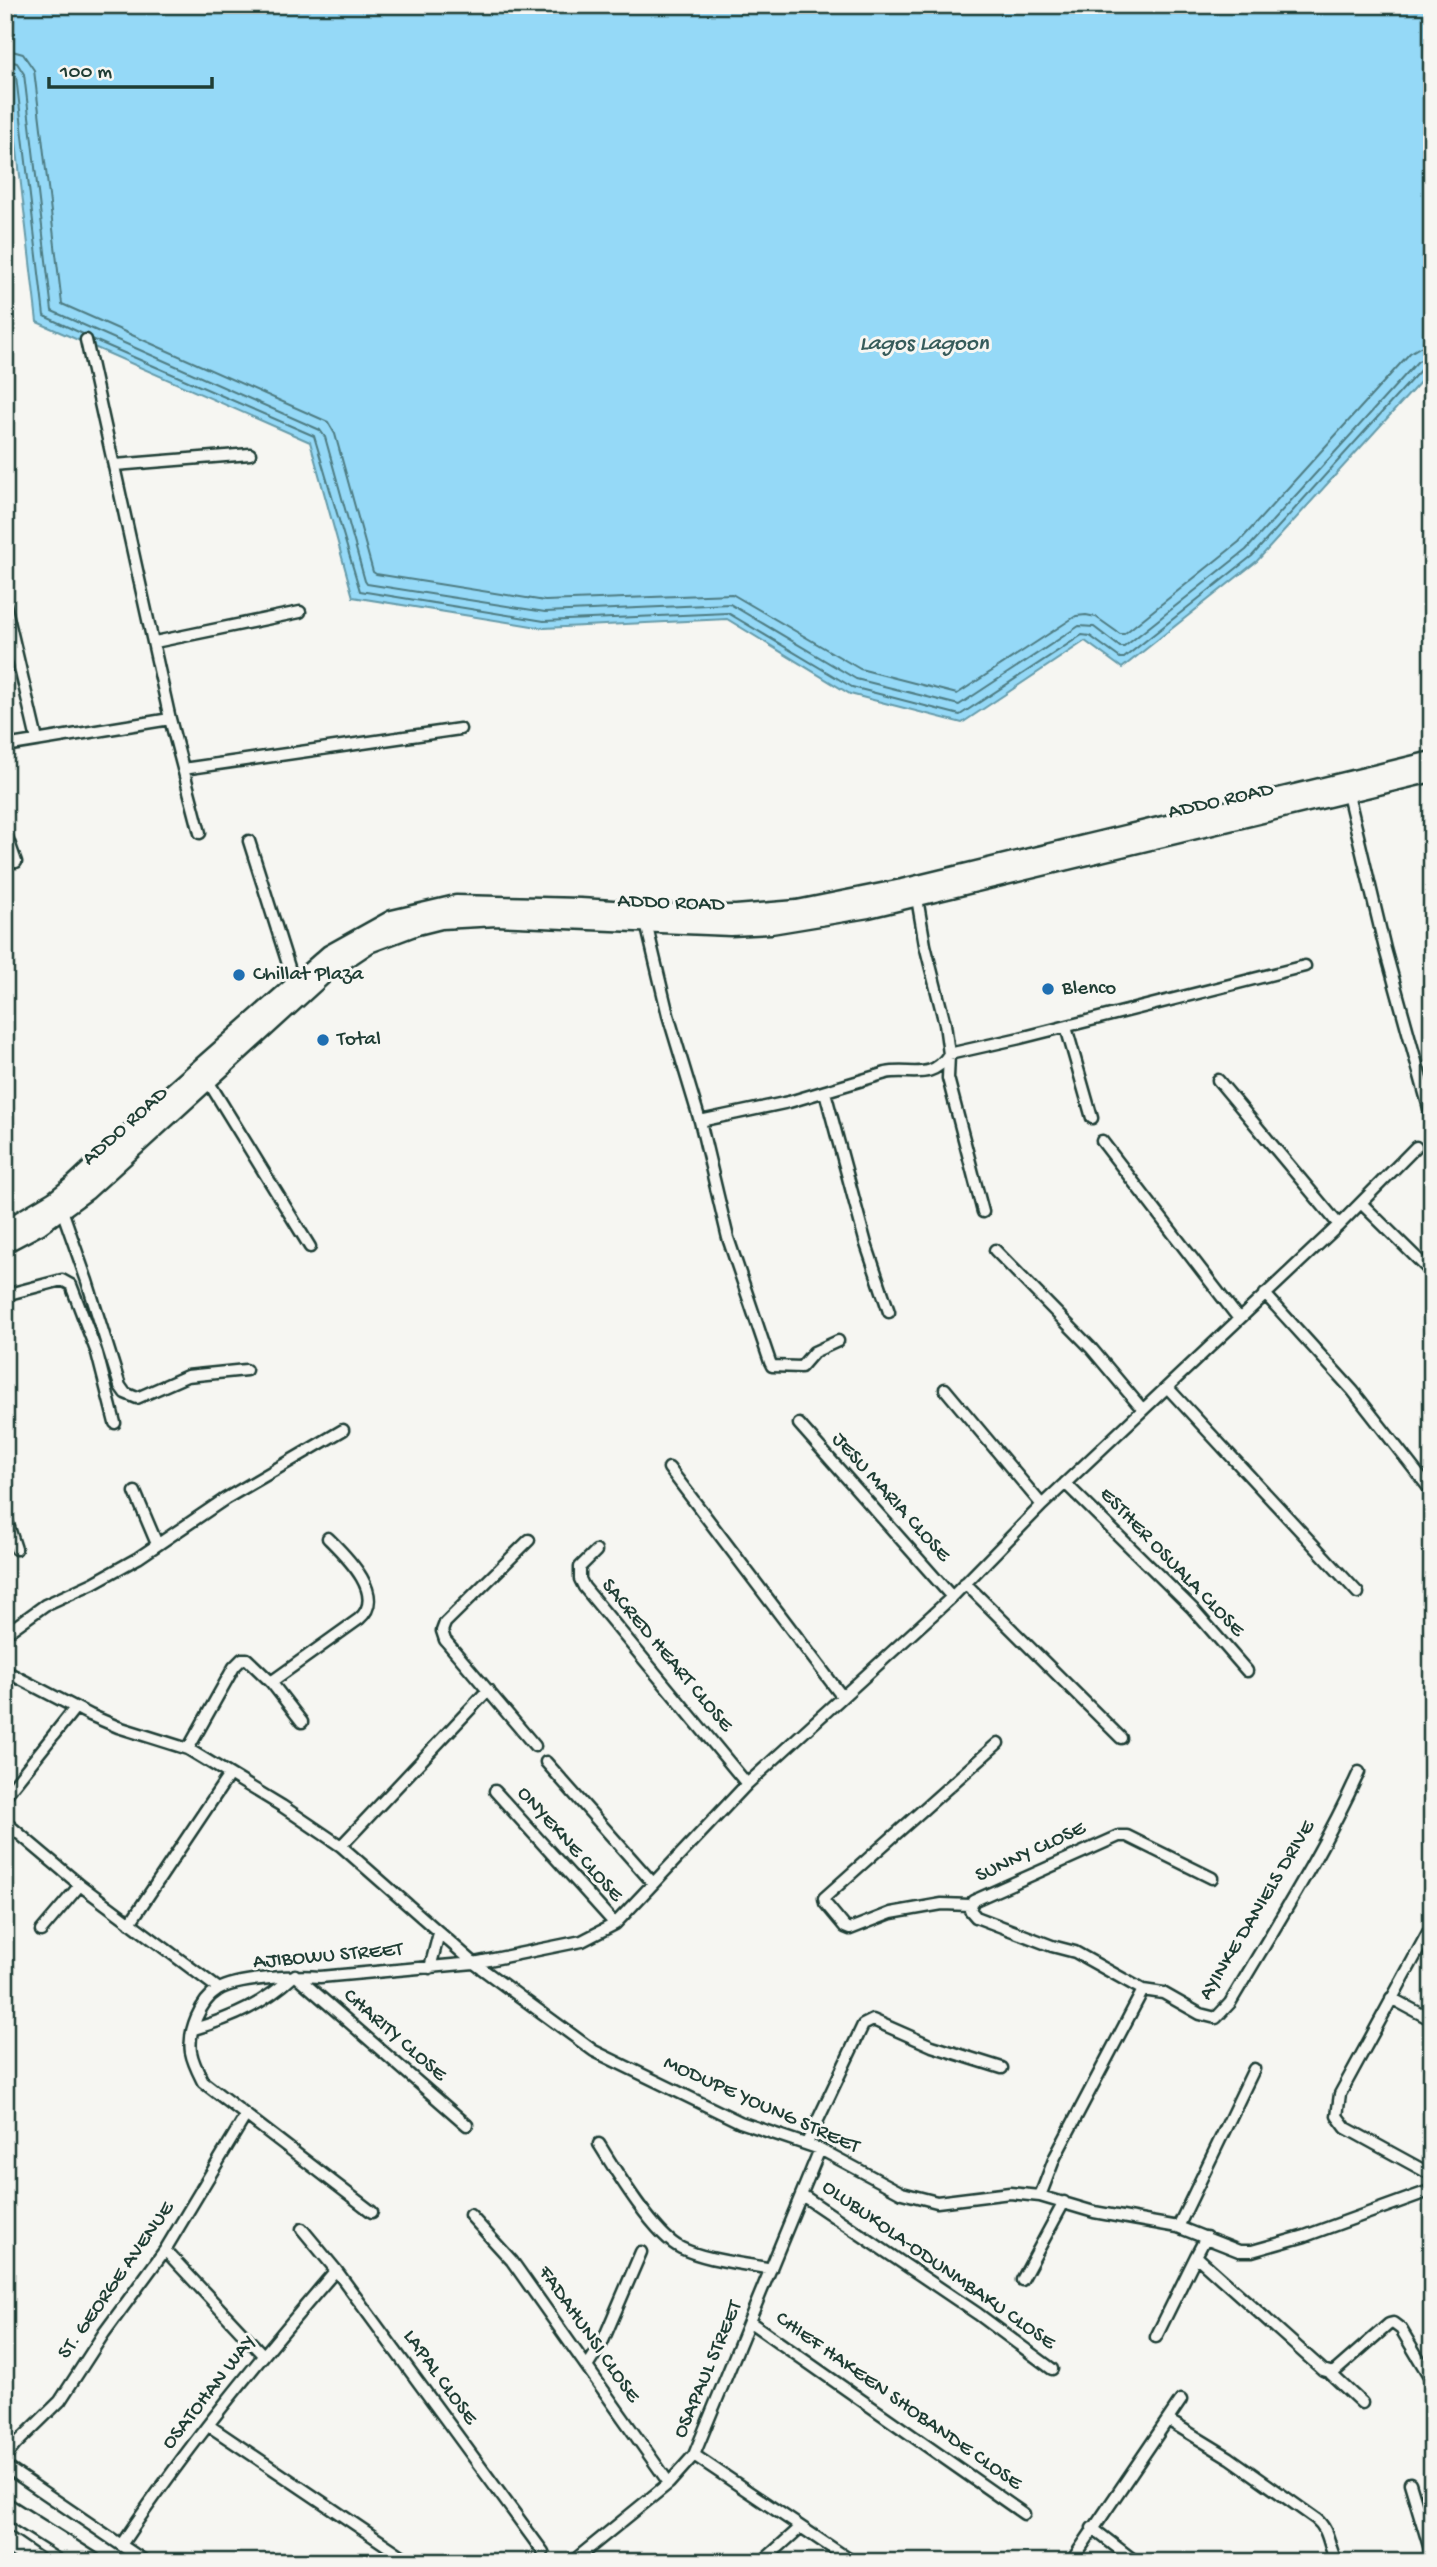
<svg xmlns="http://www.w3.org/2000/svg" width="1437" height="2567" viewBox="0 0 1437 2567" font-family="'Gochi Hand',sans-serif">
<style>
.water{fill:#95d9f7;stroke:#669ba9;stroke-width:2}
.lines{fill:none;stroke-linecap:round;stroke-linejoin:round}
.shore{stroke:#4e7b82;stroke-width:2}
.street-casing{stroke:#1f3d34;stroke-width:15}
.primary-casing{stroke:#1f3d34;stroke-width:21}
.highway-casing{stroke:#1f3d34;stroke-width:23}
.street{stroke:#f6f6f2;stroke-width:10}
.primary{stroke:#f6f6f2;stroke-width:16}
.highway{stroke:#f6f6f2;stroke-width:18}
.poi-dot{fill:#1f6fb2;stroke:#f6f6f2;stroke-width:2.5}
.labels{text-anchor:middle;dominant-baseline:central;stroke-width:6;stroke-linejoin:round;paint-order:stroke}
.street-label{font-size:21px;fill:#1f3d34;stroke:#f6f6f2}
.poi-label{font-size:21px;fill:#1f3d34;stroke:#f6f6f2;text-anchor:start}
.water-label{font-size:23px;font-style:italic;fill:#375c5b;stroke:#f6f6f2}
</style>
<rect width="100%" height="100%" fill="#f6f6f2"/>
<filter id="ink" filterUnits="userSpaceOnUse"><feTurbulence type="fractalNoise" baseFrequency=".0143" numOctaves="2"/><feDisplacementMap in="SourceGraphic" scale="14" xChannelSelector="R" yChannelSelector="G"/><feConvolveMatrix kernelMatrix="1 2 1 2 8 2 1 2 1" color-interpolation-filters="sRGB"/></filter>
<g filter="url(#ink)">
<path class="water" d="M5,5H1432V369L1257,561L1122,668L1085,641L962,723L850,694L727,619L544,628L353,597L310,442L37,322L5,47Z"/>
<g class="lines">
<path class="shore" d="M5,49L23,54L34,70L62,304L328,422L335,434L373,572L376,574L545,601L732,594L860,669L957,694L1076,616L1086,615L1096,617L1120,634H1124L1239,542L1410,353L1420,347L1432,345
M5,60L17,63L24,74L52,311L320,430L325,437L365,581L367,584L545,612L730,604L856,679L959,705L1079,626L1094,627L1120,647H1124L1246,550L1418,361L1432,356
M5,69L12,70L16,76L44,316L83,334
M92,339L314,436L360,591L544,621L728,613L852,687L960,715L1082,635L1090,636L1120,658H1124L1252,556L1423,367L1432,365"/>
<g class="street-casing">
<path id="street" d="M115,465L250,454
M5,604L37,740
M155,642L300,612
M170,719L200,833
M5,746L170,719L86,340
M183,769L460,729
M1348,794L1385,949L1432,1119
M5,831L16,862
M249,841L294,983
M917,898L925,945L945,1024L949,1054L948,1078L983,1212
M646,923L668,1015L700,1121L728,1238L770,1362L772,1366L801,1367L814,1352L838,1341
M1066,1027L1092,1118
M1218,1080L1339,1225
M208,1081L310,1247
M825,1092L866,1244L889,1312
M700,1121L789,1102L886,1073C911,1068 931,1082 949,1054L1020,1038L1305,966
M1102,1141L1239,1319
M1361,1203L1432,1273
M62,1210L87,1281L120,1386L125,1393L137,1398L187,1376L246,1370
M995,1250L1091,1348L1143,1410
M1265,1294L1353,1391L1432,1492
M5,1295L62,1280L71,1285L97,1353L115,1423
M1167,1387L1358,1593
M945,1389L1042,1505
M799,1424L952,1597
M669,1468L841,1695
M1065,1483L1193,1609L1247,1671
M135,1492L157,1544
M5,1515L16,1549
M529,1540L445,1623L442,1631L445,1640L535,1746
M596,1551L580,1567V1579L584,1587L747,1784
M965,1583L1121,1738
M5,1634L45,1605L93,1583L138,1558L225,1499L343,1430
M5,1671L90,1715L118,1727L188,1749L282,1806L341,1846L474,1963L594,2051L740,2122L820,2149L902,2193L937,2202L1010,2193L1040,2196L1094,2212L1178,2227L1239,2251H1252L1305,2236L1432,2190
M271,1682L359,1619C388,1596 345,1555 328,1538
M188,1749L234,1667L242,1659H247L271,1682L302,1722
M546,1762L652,1882
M495,1791L615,1924
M5,1796L75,1708
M10,1826L80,1885L219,1989
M341,1846L488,1690
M1212,1878L1127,1836H1119L973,1901L970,1910L976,1917L1052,1946L1075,1952L1143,1990L1163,1993L1200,2014L1216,2018L1230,2003C1275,1927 1323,1852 1359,1772
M970,1905L942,1904L891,1913L850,1929L845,1927L825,1903L824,1898L998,1743
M130,1923L229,1775
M1432,1925L1340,2094L1337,2116L1346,2128L1432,2175
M41,1931L80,1885
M430,1968L439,1933
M1391,1998L1432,2020
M194,2029C235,2017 263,2004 295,1975L467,2125
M807,2143L863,2025L873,2020L932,2046L1002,2068
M599,2144C615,2170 655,2236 681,2248C708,2261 742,2263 771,2269
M802,2195L978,2314L1052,2369
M1040,2196L1055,2157L1143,1990
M372,2212L203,2082C198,2072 193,2063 191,2052C188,2031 200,2001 218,1990C237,1978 298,1975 320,1977L474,1963L582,1941L615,1924L747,1784L952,1597L1042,1505L1339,1225L1416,1147
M470,2215L512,2261L669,2483
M1178,2227L1254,2069
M302,2229L336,2270L543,2552
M1206,2237L1196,2256L1323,2370L1333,2373L1389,2324L1393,2323L1401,2329L1432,2381
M165,2250L263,2355
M1022,2280L1064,2202
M750,2322L1024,2514
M1156,2337L1196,2256
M587,2367L602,2343L641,2252
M1331,2374L1362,2403
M1168,2420L1230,2458L1316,2519C1330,2530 1328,2547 1337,2562
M208,2425L411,2562
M694,2455L853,2562
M5,2458L15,2445L60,2401L104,2333L165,2250L246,2115
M5,2466L146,2562
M1410,2483L1432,2556
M1092,2528L1136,2562
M121,2545C186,2448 260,2358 336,2270
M572,2562L669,2483L694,2455L820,2149
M762,2562L801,2527
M1071,2562L1181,2400"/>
</g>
<g class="primary-casing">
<path id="primary" d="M5,1229L54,1200L74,1184L170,1094L329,954L392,919L456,904L580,907L695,914H736L797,909L902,888L1432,760
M5,1244L39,1226L87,1191L327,972L369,944L417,926L441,920L497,917L731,927L771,925L868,909L1432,773"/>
</g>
<g class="highway-casing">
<path id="highway" d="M5,2507L92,2562
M5,2540L37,2562"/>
</g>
<use href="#street" class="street"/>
<use href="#primary" class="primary"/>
<use href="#highway" class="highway"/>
</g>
</g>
<g class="poi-dot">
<circle cx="239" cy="975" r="7"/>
<circle cx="1048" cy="989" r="7"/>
<circle cx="323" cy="1040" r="7"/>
</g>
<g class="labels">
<g class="street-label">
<text transform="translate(1221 802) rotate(-13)">ADDO ROAD</text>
<text transform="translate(671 904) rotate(2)">ADDO ROAD</text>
<text transform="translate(126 1127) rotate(-42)">ADDO ROAD</text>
<text transform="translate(890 1498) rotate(48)">JESU MARIA CLOSE</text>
<text transform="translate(1171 1563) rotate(46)">ESTHER OSUALA CLOSE</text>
<text transform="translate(666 1656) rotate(50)">SACRED HEART CLOSE</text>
<text transform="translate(569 1845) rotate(48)">ONYEKNE CLOSE</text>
<text transform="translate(1031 1853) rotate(-25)">SUNNY CLOSE</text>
<text transform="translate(1258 1911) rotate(-59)">AYINKE DANIELS DRIVE</text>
<text transform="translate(328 1957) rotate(-5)">AJIBOWU STREET</text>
<text transform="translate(394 2036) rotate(41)">CHARITY CLOSE</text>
<text transform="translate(761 2106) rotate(24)">MODUPE YOUNG STREET</text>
<text transform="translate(938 2266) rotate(35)">OLUBUKOLA-ODUNMBAKU CLOSE</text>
<text transform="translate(117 2281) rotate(-55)">ST. GEORGE AVENUE</text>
<text transform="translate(588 2335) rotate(55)">FADAHUNSI CLOSE</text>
<text transform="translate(709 2370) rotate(-67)">OSAPAUL STREET</text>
<text transform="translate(439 2378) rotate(54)">LAPAL CLOSE</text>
<text transform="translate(210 2393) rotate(-52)">OSATOHAN WAY</text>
<text transform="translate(898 2402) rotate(35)">CHIEF HAKEEN SHOBANDE CLOSE</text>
</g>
<g class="poi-label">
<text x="253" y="975">Chillat Plaza</text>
<text x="1062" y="989">Blenco</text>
<text x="337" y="1040">Total</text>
</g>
<g class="water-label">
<text x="924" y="344">Lagos Lagoon</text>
</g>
</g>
<rect width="1437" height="2567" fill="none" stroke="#f6f6f2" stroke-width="28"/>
<rect x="14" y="14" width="1409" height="2539" fill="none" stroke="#1f3d34" stroke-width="2.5" filter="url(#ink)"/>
<path d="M49 77v10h163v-10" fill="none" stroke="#1f3d34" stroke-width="3.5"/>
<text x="60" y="77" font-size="21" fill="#1f3d34" stroke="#f6f6f2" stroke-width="5" paint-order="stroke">100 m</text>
</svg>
